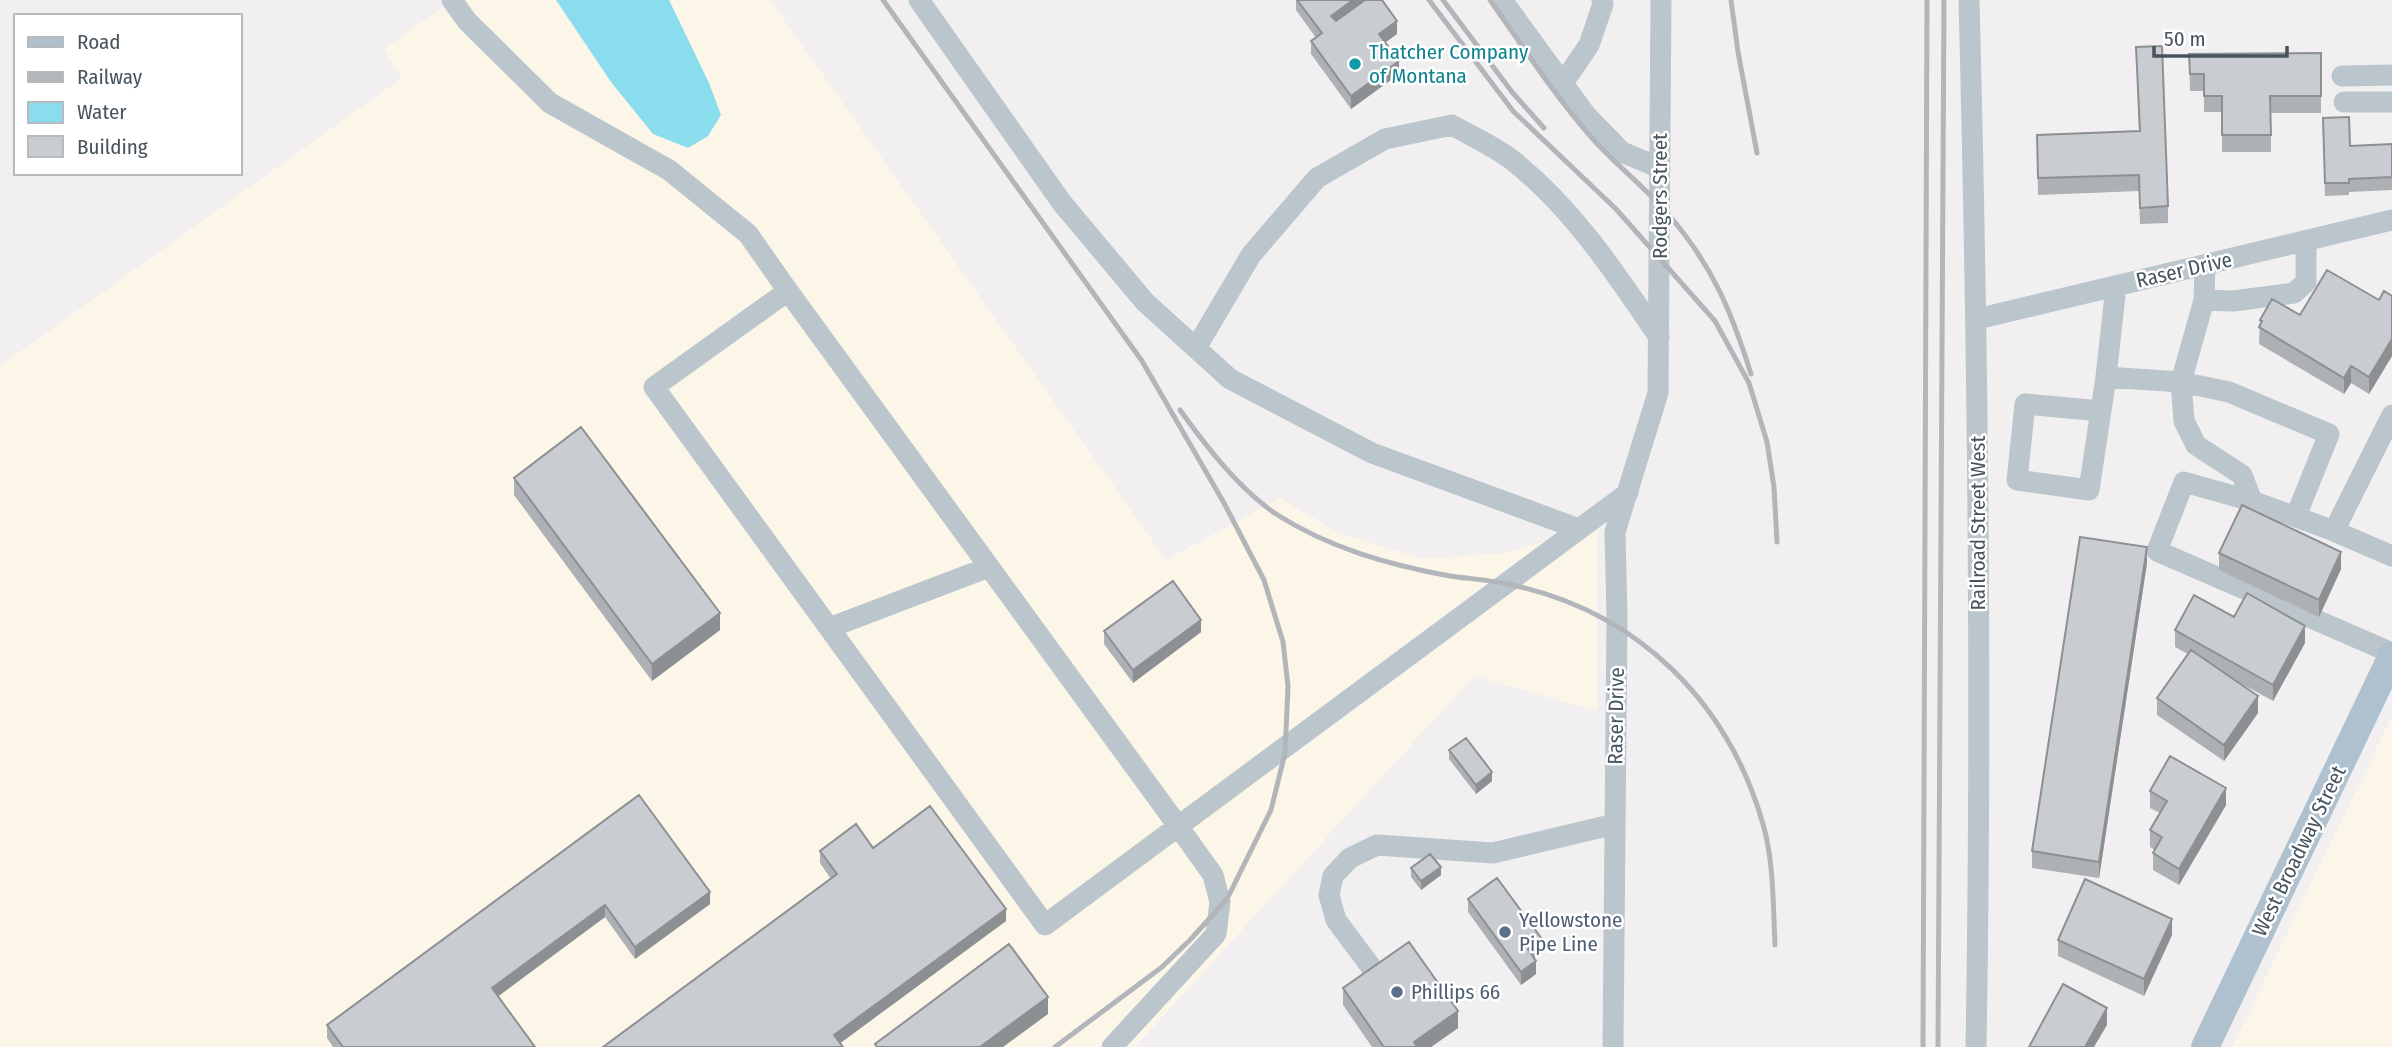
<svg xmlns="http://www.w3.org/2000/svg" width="2392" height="1047" viewBox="0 0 2392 1047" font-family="'Fira Sans Condensed',sans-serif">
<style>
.commercial{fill:#fcf6e9}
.water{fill:#8added}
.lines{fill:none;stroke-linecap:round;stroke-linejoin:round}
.minor{stroke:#bbc5cc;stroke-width:21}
.major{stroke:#afc0ce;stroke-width:28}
.rail{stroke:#b2b5ba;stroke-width:5}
.wall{fill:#adb0b5}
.shaded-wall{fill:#8d9093}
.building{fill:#c9cdd2;stroke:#8d9093;stroke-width:2}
.culture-dot{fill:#0f9aa8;stroke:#fff;stroke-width:2.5}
.service-dot{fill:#5c6f8a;stroke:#fff;stroke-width:2.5}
.labels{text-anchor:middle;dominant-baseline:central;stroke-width:5;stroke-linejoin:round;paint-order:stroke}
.culture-label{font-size:21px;fill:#0d838f;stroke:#fff;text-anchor:start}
.street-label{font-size:21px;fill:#47545d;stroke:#fff}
.service-label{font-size:21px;fill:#4e5e75;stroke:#fff;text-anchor:start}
</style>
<rect width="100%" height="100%" fill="#f2eff0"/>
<path class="commercial" d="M453,0H770L1166,560L1280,498L1339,533L1423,559L1506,553L1597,525V711L1474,676L1135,1047H0V366L402,78L384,49Z
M2392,716V1047H2232Z"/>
<path class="water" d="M556,0H669L709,83L721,115L708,136L688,148L653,134L611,82Z"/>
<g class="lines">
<path class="minor" d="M452,0L467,21L550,103L669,170L748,234L788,291
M919,0L1062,203L1145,302L1230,379L1372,453L1579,529
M1502,0L1585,114L1622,152L1660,168
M1969,0C1978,349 1982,698 1976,1047
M2342,76L2392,75
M1563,83L1589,45L1603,4L1602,0
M2344,102H2392
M2205,265L2204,300L2181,382L2229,392L2329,434L2296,516
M2116,286L2106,377L2181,382L2184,421L2196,445L2242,475L2252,501
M2204,300L2233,301L2294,293L2306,282V241
M1977,319L2392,220
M1196,348L1251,255L1317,178L1385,139L1452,125C1471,136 1494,146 1512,160C1573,208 1616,274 1659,337
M2101,411L2025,404L2017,480L2089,490L2106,377
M2392,415L2334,531L2392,556
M2334,531L2252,501L2184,482L2157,551L2392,653
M829,628L989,567
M1380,979L1336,920L1329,895L1333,876L1350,858L1377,845L1493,853L1615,824
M1112,1047L1216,934L1220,902L1213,875L1178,826L788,291L654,387L1045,925C1239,781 1434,637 1628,493
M1613,1047L1617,617L1615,532L1658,393L1661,0"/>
<path class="major" d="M2205,1047L2392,656"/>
<path class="rail" d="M883,0L1142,361L1224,503L1264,580L1283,642L1288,686L1285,753L1271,810L1227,899L1191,939L1162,967L1055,1047
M1429,0L1513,111L1616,209L1715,321L1749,383L1767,442L1774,487L1777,542
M1443,0L1512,92L1544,128
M1490,0C1523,47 1555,96 1592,138C1616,165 1645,187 1668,214C1712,265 1731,310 1751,374
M1731,0L1738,52L1757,153
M1180,410C1206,446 1239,489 1276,514C1329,548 1389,565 1450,576C1470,579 1492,580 1512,585C1638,612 1728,702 1763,824C1774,862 1773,906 1775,945
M1923,1047L1927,0
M1938,1047L1944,0"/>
</g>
<path class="wall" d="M1296,0H1382L1397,34L1385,42L1399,74L1351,109L1311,54V41L1316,38L1296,10Z
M2136,47L2168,206V223L2140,224L2139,191L2038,195L2037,135L2139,131Z
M2321,53V113H2271V152H2222V112H2204V91H2190L2189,54Z
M2323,130L2350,146L2392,144V190L2349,192V195L2325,196Z
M2392,296V356L2369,394L2351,383L2344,394L2259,344L2260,320L2300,315L2379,300Z
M514,478L720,630L652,681L514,495Z
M2219,553L2341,569L2319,617L2219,570Z
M2147,563L2099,878L2032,868V851Z
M2234,617L2305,643L2273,701L2233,679L2258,713L2224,761L2157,715V698L2188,654L2175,647V630Z
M1104,631L1201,632L1133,683L1104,644Z
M1449,750L1492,781L1476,794L1449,759Z
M2150,791L2226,805L2179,885L2153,870V853L2155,850L2150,847V830L2160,813L2150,808Z
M639,795L710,904L635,959L605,917L498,996L535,1047H333L327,1038V1025Z
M873,848L1006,921L840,1043L603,1047L831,879L820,863V851Z
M1411,868L1441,875L1421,890L1411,877Z
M1468,899L1542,952L1534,958L1536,974L1521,985L1468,912Z
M2172,935L2144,996L2058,956V940Z
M1343,988L1458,1028L1431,1047H1372L1343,1005Z"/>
<path class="shaded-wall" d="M1353,0H1369L1331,28V16Z
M1397,21V34L1379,47V34Z
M1399,61V74L1351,109V96Z
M2392,339V356L2369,394V377Z
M2351,366V383L2344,394V378Z
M2147,547V563L2099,878V862Z
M2341,552V569L2319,617V600Z
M720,613V630L652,681V664Z
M1201,620V632L1133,683V670Z
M2305,626V643L2273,701V685Z
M2258,696V713L2224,761V745Z
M1492,772V781L1476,794V785Z
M2226,788V805L2179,885V869Z
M1441,867V875L1421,890V881Z
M710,892V904L635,959V947Z
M605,905V917L492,1001V988Z
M1006,909V921L835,1047L834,1035Z
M2172,919V935L2144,996V979Z
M1542,939V952L1528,962V949Z
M1536,961V974L1521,985V972Z
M1048,997V1014L1003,1047H980Z
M2107,1008V1025L2094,1047H2085Z
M1458,1011V1028L1431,1047H1414V1042Z"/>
<path class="building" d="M1297,0H1353L1331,16L1336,21L1365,0H1382L1397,21L1379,34L1399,61L1351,96L1311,41L1322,33Z
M2162,46L2168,206L2140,208L2139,175L2038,178L2037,135L2140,131L2136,47Z
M2321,53V96H2270L2271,135H2222V96H2204V74H2190L2189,54Z
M2349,117L2350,146L2392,144V177L2349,179V183H2325L2323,118Z
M2327,270L2379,300L2384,291L2392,296V339L2369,377L2351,366L2344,378L2259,327L2262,321L2260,320L2272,299L2300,315Z
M581,427L720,613L652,664L514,478Z
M2242,505L2341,552L2319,600L2219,553Z
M2080,537L2147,547L2099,862L2032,851Z
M1173,581L1201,620L1133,670L1104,631Z
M2247,593L2305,626L2273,685L2175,630L2194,595L2234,617Z
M2191,650L2258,696L2224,745L2157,698Z
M1466,738L1492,772L1476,785L1449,750Z
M2170,756L2226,788L2179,869L2153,853L2162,837L2150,830L2167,801L2150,791Z
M639,795L710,892L635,947L605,905L492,988L535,1047H343L327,1025Z
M930,806L1006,909L834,1035L843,1047H603L837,874L820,851L856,824L873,848Z
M1430,854L1441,867L1421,881L1411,868Z
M1497,878L1542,939L1528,949L1536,961L1521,972L1468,899Z
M2085,879L2172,919L2144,979L2058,940Z
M1409,942L1458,1011L1414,1042L1417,1047H1384L1343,988Z
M1009,944L1048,997L980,1047H877L875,1044Z
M2063,984L2107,1008L2085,1047H2029Z"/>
<circle class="culture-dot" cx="1355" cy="64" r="7"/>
<g class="service-dot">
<circle cx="1505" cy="932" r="7"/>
<circle cx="1397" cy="992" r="7"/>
</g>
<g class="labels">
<g class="culture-label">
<text x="1369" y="52">Thatcher Company<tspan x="1369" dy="24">of Montana</tspan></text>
</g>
<g class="street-label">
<text transform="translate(1660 196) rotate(-90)">Rodgers Street</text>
<text transform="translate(2184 270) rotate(-13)">Raser Drive</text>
<text transform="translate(1978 523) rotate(-90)">Railroad Street West</text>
<text transform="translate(1616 716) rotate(-89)">Raser Drive</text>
<text transform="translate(2299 851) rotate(-64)">West Broadway Street</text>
</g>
<g class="service-label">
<text x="1519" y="920">Yellowstone<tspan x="1519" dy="24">Pipe Line</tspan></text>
<text x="1411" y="992">Phillips 66</text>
</g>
</g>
<rect x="14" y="14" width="228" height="161" fill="#ffffff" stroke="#b5bbbe" stroke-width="2"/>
<rect x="28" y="37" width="35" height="10" fill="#afc0ce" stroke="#b5bbbe" stroke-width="2"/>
<text x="77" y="49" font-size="21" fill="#47545d">Road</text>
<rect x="28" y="72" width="35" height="10" fill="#b2b5ba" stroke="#b5bbbe" stroke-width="2"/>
<text x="77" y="84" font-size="21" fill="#47545d">Railway</text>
<rect x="28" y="102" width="35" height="21" fill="#8added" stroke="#b5bbbe" stroke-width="2"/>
<text x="77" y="119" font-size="21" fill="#47545d">Water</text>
<rect x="28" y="136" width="35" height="21" fill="#c9cdd2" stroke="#b5bbbe" stroke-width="2"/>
<text x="77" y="154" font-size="21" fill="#47545d">Building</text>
<path d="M2154 46v10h133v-10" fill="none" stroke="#47545d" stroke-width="3.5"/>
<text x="2164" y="46" font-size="21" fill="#47545d" stroke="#ffffff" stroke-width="5" paint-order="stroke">50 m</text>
</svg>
